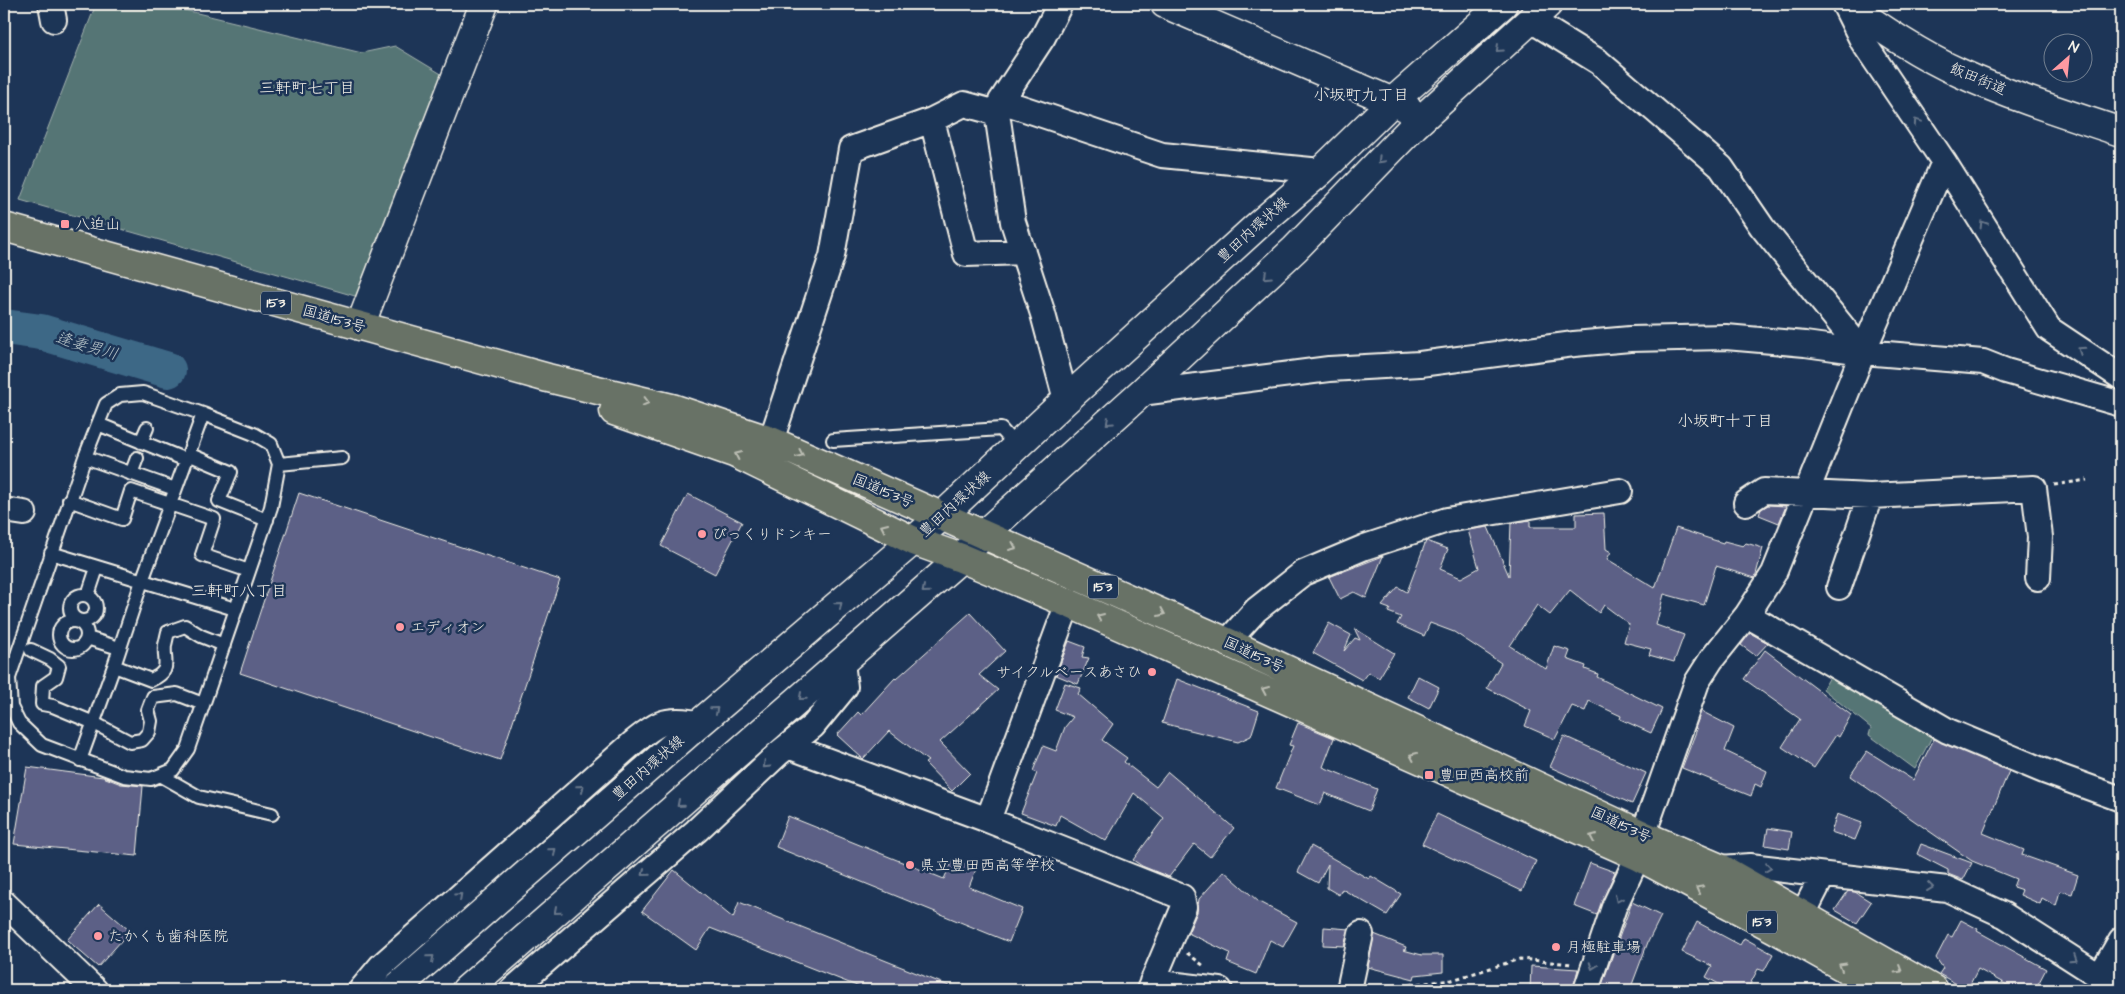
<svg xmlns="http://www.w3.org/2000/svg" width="2125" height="994" viewBox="0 0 2125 994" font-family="'Architects Daughter','Klee One',sans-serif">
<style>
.green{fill:#547474;stroke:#a4b2ae}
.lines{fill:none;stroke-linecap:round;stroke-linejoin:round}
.river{stroke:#3e6886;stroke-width:36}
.building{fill:#5b6086;stroke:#f4f1e8}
.lane-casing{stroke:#f4f1e8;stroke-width:16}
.street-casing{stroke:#f4f1e8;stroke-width:28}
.secondary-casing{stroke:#f4f1e8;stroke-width:31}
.highway-casing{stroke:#f4f1e8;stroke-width:31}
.path{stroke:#f4f1e8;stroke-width:3;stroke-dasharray:4 4;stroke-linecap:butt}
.lane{stroke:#1d3557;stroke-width:12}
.street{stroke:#1d3557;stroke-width:24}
.secondary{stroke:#1d3557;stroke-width:28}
.highway{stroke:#687266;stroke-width:28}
.oneway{stroke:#68778a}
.oneway2{stroke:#bcbeb4}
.poi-dot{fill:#ff9aa2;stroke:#1d3557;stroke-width:2}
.labels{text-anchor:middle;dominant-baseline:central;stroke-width:5;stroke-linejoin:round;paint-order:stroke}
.shield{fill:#1d3557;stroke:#b4b9bc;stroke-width:1}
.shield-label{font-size:14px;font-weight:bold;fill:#f4f1e8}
.street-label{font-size:15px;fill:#f4f1e8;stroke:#1d3557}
.poi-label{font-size:15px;fill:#f4f1e8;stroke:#1d3557;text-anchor:start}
.neighbourhood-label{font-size:16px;fill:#f4f1e8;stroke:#1d3557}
.water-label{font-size:16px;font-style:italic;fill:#b4c1c6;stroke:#1d3557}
</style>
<rect width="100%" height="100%" fill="#1d3557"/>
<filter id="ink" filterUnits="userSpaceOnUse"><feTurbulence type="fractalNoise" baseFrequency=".02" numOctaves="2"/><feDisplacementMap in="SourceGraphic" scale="10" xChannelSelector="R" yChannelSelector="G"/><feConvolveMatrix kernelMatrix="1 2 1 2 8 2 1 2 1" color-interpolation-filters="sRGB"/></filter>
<g filter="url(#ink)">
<path class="green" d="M96,4H160L362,53L395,46L443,75L362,298L20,200Z
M1834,670L1935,731L1915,769L1869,735L1871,728L1823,689Z"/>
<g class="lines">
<path class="river" d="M4,327L41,332L168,370"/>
</g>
<path class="building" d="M299,493L560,580L500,760L240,673Z
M688,494L742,522L715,574L661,546Z
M1768,505L1786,506L1779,523L1759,515L1761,509Z
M1604,513L1606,549L1611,552L1607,559L1655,588L1676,528L1723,543L1724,541L1743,546L1746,543L1763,548L1755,578L1716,566L1704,605L1664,594L1656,625L1684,635L1674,662L1649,655L1651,649L1624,642L1629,624L1604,605L1599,613L1570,590L1550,615L1537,605L1510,646L1546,669L1554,646L1570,651L1567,659L1586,666L1585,669L1598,674L1597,677L1662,709L1651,733L1620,719L1621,716L1589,701L1585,711L1572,706L1555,739L1525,726L1531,711L1487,688L1501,663L1454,632L1430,623L1424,636L1397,624L1401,617L1388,612L1390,609L1382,606L1398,587L1407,592L1426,541L1448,549L1440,569L1461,578L1479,568L1468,530L1488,527L1509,576L1511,523L1530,520V527H1576V514Z
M1383,556L1366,598L1354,592L1340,599L1329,577Z
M970,613L1005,651L979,675L998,690L940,742L970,773L952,791L925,763L928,761L889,731L863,759L837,735L858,712L861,715L895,678L896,679Z
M1329,623L1351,635L1344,651L1355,638L1360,640L1354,628L1394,653L1379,678L1368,672L1362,680L1313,653Z
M1750,633L1768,643L1756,656L1741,645Z
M1069,641L1085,647L1082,657L1089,658L1078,684L1056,675Z
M1765,650L1851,715L1839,737L1836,735L1814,768L1782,747L1800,719L1744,679Z
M1418,676L1439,687L1429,708L1408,697Z
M1177,679L1259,711L1251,736L1238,742L1162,723Z
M1065,683L1081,688L1078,694L1113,724L1102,740L1127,758L1124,762L1156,787L1168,772L1234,828L1210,857L1194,844L1169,877L1142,866L1133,860L1164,818L1134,793L1106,841L1060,815L1056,826L1021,813L1037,773L1033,771L1043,746L1056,751L1065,727L1073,717L1055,710Z
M1701,711L1734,728L1725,751L1767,771L1761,787L1755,784L1751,796L1682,768L1697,729L1695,728Z
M1298,723L1334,738L1323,767L1377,789L1369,811L1325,793L1320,805L1276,788L1293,746L1289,745Z
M1564,736L1646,773L1632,804L1550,767Z
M1934,739L2009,771L1983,833L2024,850L2022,855L2078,875L2072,894L2060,891L2056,906L2042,898L2040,904L2020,895L2022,890L2013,887L2016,879L1972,861L1850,776L1867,751L1913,780Z
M27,767L103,777L121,784L143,786L137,856L14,844Z
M1437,814L1536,861L1522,891L1422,844Z
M1837,814L1862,823L1855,840L1831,832Z
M788,816L944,879L953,859L976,869L969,887L1022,909L1009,942L776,847Z
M1768,828L1792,832L1789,849L1765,845Z
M1921,844L1972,863L1963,880L1948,874V870L1917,854Z
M1311,846L1369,879L1371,876L1401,894L1387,915L1342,889L1339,895L1327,888L1328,864L1318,883L1298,872Z
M1590,863L1615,872L1597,915L1574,906Z
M674,870L733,918L739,902L959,990H867L710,928L696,950L642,911Z
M1224,871L1259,902L1297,922L1283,947L1270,940L1256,974L1227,962L1230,953L1188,933L1197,912L1199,899Z
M1848,891L1855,892L1871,902L1857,923L1835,910Z
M1632,902L1661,916L1648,942L1630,990H1600Z
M99,904L130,931L98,967L67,940Z
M1961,920L1978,929L1977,931L2046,969L2035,990H2016L1978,969L1967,990L1939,974L1943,968L1936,958L1948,935L1952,937Z
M1697,922L1740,945L1744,938L1773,954L1764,971L1758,969L1747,990H1730L1706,977L1712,966L1682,952Z
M1324,927L1349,929L1344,946L1323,945Z
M1374,934L1406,947L1405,950H1403L1422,955H1443V972L1415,975L1414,979L1368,967Z
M1531,966L1578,969L1573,990H1530Z"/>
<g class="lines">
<g class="lane-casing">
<path id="lane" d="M143,393L203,414L254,434L271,444L279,464L271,507L188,749L173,770L151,779L124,776L42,745L19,723L11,707L9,678L85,457L106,404L120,395Z
M98,424L186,460
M833,440L1001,429L1017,447
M141,442L147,428
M188,454L231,472L219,501L267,520
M85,457L175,489
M279,464L342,458
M131,474L137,458
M69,500L122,519L131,491L214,519L202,555L249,571
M51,553L235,609
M70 608a13 13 0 1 1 26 0a13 13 0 1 1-26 0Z
M88,595L97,568
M59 635a14 14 0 1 1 28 0a14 14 0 1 1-28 0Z
M87,638L119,648
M31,650L50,659L59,666L56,677L43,686L42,704L53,706L94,723L130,742L142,740L149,732L151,721L148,710L153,697L177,694L203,704
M114,666L151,680C173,670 163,662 165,645C166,641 167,636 168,632L185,626L201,636L224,645
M80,760L114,666L142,581L203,414
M162,776L199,797L272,814"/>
</g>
<g class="street-casing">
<path id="street" d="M51,4L54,20
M1060,4L1043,37L1001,101L997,113L1013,222L1043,314L1066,400
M1844,4L1863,42L1944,162L2049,329L2121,377
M1531,20L1599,62L1721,167L1762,227L1863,352
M1001,101L1162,155L1321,171
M997,113L964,104L932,120L966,254L1023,252
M1141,393L1329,369L1420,364L1574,344L1630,339L1726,337L1805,344L1863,352L1983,362L2006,371L2121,404
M771,441L832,256L851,149L932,120
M1746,503L1764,491L1870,496L2034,488L2040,537L2038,578
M4,510L24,513
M1839,587L1870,496
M1068,603L988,820L1182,897L1184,907L1149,990
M1747,615L1948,731L2044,771L2121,799
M1227,642L1256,610L1303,573L1365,547L1447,520L1620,491
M788,746L988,820
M1720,868L1750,866L1947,889L2004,915L2121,990
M4,903L95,990
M1802,916L1823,875
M2100,976L2121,940
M1152,982L1220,990
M361,990L381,966L634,742C654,726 662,718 690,722L694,728
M512,990L696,831L779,753L813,726L845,687L842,662
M1349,990L1361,934
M1586,990L1614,907L1638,856L1643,835L1697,682L1711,660L1747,615L1774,573L1863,352L1944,162"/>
</g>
<g class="secondary-casing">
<path id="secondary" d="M1165,4L1407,108
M1846,4C1882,29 1920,55 1960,73C2012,97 2067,114 2121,132
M360,326L484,4
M394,990L694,728L942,516L1066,400L1256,227L1321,171L1392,102L1503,4
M466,990L961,558L984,534L1141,393L1295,249L1414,126L1548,4"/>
</g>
<g class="highway-casing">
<path id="highway" d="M4,227L548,378L672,408L771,441L1227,642L1643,835L1720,868L1934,990
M614,411L734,453L914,541L961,558L1068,603L1638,856L1775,929L1884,990"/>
</g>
<path class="path" d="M2054,485L2087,480
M1187,953L1204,966
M1370,989L1452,980L1520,959L1572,964"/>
<use href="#lane" class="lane"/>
<use href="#street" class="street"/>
<use href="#secondary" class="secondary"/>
<use href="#highway" class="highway"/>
</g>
<defs><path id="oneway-chevron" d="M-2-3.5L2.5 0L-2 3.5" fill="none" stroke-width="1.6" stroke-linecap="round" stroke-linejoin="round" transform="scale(1.25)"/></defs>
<g class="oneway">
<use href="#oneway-chevron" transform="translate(1499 49) rotate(138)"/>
<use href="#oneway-chevron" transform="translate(1917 122) rotate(-124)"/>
<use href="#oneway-chevron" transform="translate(1381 160) rotate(134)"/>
<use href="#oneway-chevron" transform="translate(1983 224) rotate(-122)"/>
<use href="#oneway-chevron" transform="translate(1267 276) rotate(137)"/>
<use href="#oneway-chevron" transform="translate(2081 350) rotate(-146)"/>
<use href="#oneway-chevron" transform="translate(1109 422) rotate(138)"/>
<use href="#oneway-chevron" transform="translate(925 590) rotate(139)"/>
<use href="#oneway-chevron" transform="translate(839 605) rotate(-40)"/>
<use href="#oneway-chevron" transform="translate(802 697) rotate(139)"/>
<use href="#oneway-chevron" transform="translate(715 710) rotate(-40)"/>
<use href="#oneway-chevron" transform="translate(766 765) rotate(136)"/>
<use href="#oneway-chevron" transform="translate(581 788) rotate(-41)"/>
<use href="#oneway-chevron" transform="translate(680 804) rotate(139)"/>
<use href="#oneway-chevron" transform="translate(553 851) rotate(-41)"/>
<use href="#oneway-chevron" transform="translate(1768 868) rotate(8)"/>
<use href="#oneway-chevron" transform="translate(645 873) rotate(140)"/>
<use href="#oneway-chevron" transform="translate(1930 887) rotate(7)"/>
<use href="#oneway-chevron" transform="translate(459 896) rotate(-42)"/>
<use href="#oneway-chevron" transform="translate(1618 899) rotate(116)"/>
<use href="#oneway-chevron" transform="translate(557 911) rotate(139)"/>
<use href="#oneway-chevron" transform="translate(431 958) rotate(-41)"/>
<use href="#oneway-chevron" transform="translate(2074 959) rotate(33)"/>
<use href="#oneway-chevron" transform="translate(1593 966) rotate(109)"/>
</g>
<g class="oneway2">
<use href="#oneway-chevron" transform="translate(646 402) rotate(14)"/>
<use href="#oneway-chevron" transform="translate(800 454) rotate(24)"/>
<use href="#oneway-chevron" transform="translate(738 455) rotate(-155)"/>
<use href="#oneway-chevron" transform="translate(884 527) rotate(-155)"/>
<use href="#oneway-chevron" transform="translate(1013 547) rotate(24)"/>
<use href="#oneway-chevron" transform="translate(1162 613) rotate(24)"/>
<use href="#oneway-chevron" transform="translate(1100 617) rotate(-156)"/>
<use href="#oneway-chevron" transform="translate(1265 690) rotate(-156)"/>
<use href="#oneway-chevron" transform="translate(1413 756) rotate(-156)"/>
<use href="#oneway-chevron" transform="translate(1593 837) rotate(-156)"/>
<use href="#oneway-chevron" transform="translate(1699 889) rotate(-152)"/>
<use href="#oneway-chevron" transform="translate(1842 966) rotate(-150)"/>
<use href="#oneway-chevron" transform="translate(1899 970) rotate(31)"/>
</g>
</g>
<g class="poi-dot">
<rect x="60" y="219" width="10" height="10" rx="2.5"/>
<circle cx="702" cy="534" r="5"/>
<circle cx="400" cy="627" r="5"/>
<circle cx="1152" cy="672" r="5"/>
<rect x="1424" y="770" width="10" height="10" rx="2.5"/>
<circle cx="910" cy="865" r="5"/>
<circle cx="98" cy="936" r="5"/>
<circle cx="1556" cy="947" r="5"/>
</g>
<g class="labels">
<g class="shield">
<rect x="261" y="291.5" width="30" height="23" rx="4"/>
<rect x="1088" y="575.5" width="30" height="23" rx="4"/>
<rect x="1747" y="910.5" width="30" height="23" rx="4"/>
</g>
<g class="shield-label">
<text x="276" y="303">153</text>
<text x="1103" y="587">153</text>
<text x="1762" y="922">153</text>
</g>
<g class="street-label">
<text transform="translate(1978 79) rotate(23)">飯田街道</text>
<text transform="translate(1253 230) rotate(-42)">豊田内環状線</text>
<text transform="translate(334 319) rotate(16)">国道153号</text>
<text transform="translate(883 491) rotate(23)">国道153号</text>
<text transform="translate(955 504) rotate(-42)">豊田内環状線</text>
<text transform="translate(1254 655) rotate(25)">国道153号</text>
<text transform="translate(648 768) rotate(-41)">豊田内環状線</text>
<text transform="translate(1621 825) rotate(25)">国道153号</text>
</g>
<g class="poi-label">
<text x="75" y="224">八迫山</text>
<text x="712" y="534">びっくりドンキー</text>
<text x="410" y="627">エディオン</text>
<text x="1142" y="672" text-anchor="end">サイクルベースあさひ</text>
<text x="1439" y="775">豊田西高校前</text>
<text x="920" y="865">県立豊田西高等学校</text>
<text x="108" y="936">たかくも歯科医院</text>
<text x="1566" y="947">月極駐車場</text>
</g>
<g class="neighbourhood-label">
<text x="307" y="88">三軒町七丁目</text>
<text x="1361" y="95">小坂町九丁目</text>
<text x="1725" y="421">小坂町十丁目</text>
<text x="239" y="591">三軒町八丁目</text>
</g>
<g class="water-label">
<text transform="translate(87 346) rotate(16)">逢妻男川</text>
</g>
</g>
<rect width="2125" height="994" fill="none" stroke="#1d3557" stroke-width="20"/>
<rect x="10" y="10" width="2105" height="974" fill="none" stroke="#f4f1e8" stroke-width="2" filter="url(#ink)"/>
<g transform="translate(2068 58) rotate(27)"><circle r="24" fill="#1d3557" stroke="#738091"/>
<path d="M0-4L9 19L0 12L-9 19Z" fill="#ff9aa2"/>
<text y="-8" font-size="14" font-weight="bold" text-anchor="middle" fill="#f4f1e8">N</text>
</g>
</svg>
